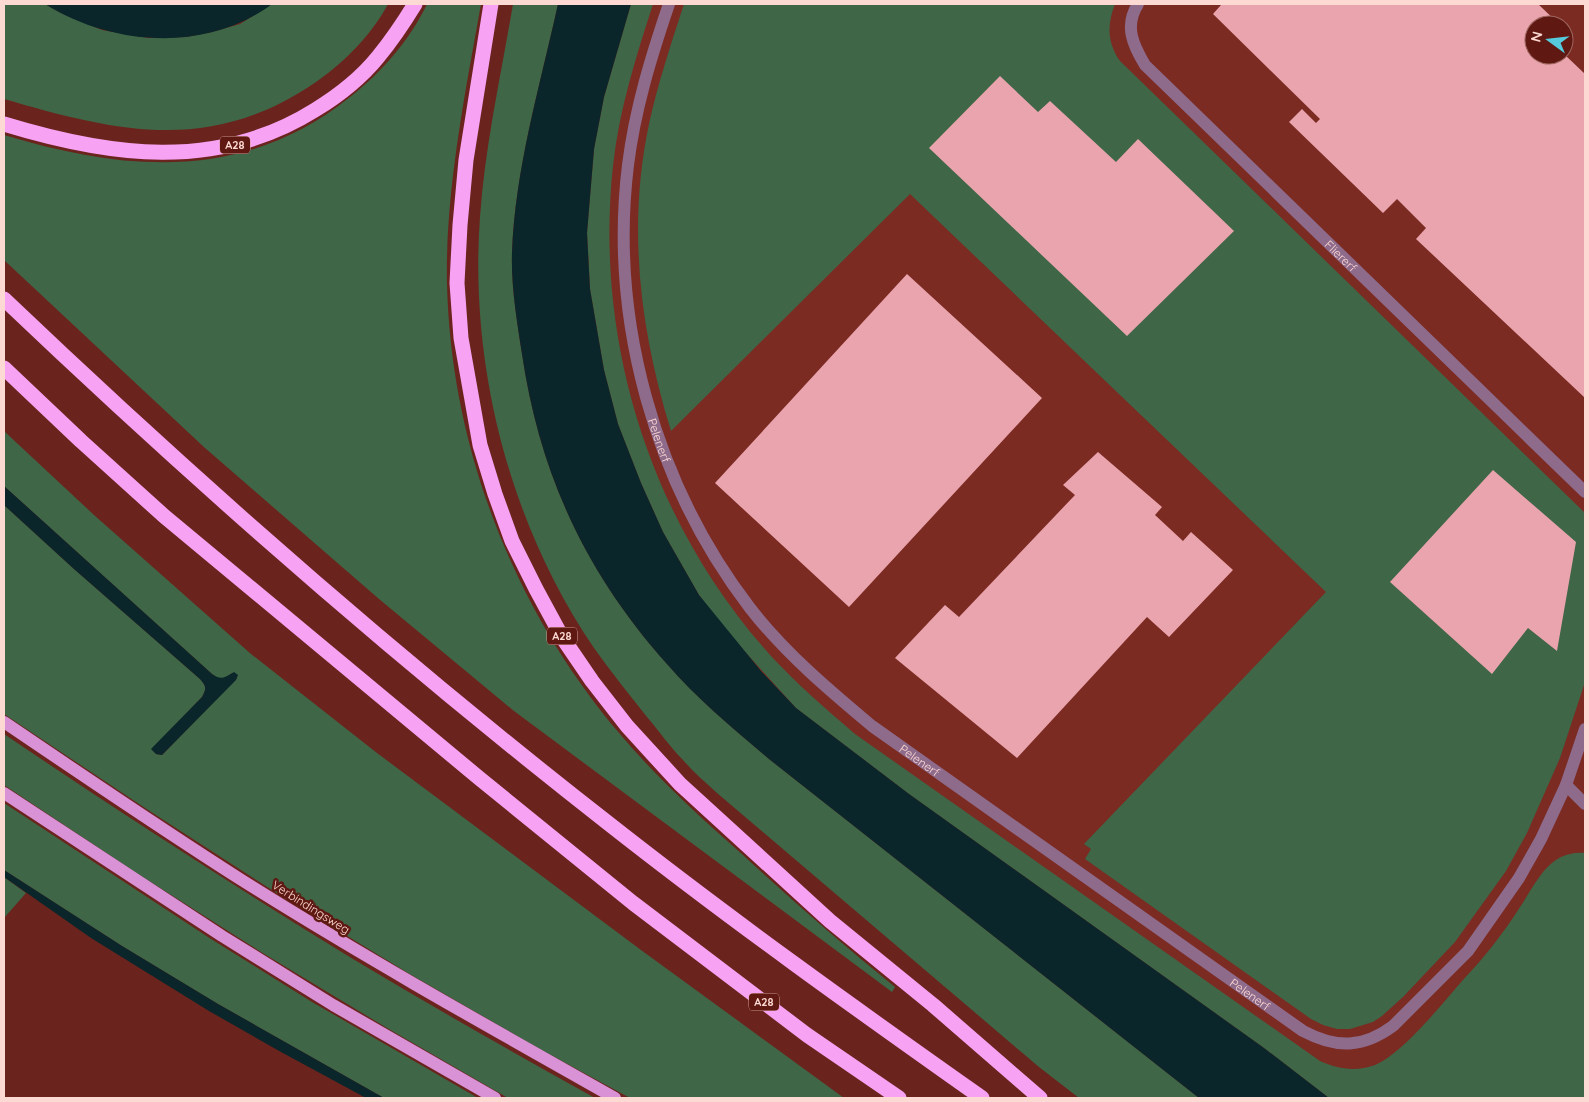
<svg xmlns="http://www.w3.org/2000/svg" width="1589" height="1102" viewBox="0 0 1589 1102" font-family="Quicksand,sans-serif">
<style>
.built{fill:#7b2b22;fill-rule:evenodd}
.green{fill:#3f6646}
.water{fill:#0a262a}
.building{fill:#eaa4ae}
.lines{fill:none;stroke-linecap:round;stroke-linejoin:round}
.minor{stroke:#8e6a8b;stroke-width:12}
.major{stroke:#da92d6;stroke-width:12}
.highway{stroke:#f8a2f3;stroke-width:15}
.labels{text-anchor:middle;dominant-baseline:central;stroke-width:5;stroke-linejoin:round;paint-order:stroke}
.shield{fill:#5f1912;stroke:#ce9f99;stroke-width:1}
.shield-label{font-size:11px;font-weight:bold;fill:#fdd9d3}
.street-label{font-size:12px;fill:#fdd9d3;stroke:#5f1912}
</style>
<rect width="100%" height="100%" fill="#6b241d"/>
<path class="built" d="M613,4H1585V1098H1286L878,801L678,606L571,330ZM1534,25H1564V55H1534Z"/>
<path class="green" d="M4,4H45L61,13L102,30L148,38L186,37L212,32L240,24L272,4H388C371,36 341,66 310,86C207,154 114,131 4,99Z
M427,4H481C465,94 445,193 447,284C451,448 514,610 620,734C657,778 700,817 743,855C793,901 843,945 895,987L892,992L514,711L379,599L205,448L4,260V135C127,172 244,182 350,97C381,73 410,40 427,4Z
M513,4H558C540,86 515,169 512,253C511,287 517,321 522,354C540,475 586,573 667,664C697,699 734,729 769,759L1199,1098H1079L1039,1067L717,793C705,782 693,772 683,760C670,747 659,731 647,717C629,694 611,672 594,648C510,525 469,366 480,217C485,146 501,75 513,4Z
M631,4H653C636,57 619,110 613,166C594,343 651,523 771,656C797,684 826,709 855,734L1320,1061C1338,1069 1355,1072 1375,1065C1402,1054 1442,1004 1462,981C1473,969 1484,957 1494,944C1503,932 1512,920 1520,907C1537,882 1549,850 1585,853V1098H1329L1264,1048L909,794L796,708L728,633L699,595L663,532L641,483L618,424L604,370L590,289L587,233L594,149L604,97Z
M684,4H1115C1107,25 1107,42 1120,61L1585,513V682L1560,758L1527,833L1506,871L1455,942L1403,997L1382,1016L1373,1022L1350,1029H1337L1323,1025L1311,1019L1085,859L1091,849L1084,844L1326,592L910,194L671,431C640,330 627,228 649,124C658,83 671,44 684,4Z
M4,431L94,515L251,654L377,753L641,950L844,1098H630L538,1048L408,973L275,892L148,810L4,714V505L74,569L200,679C206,686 207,688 202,697L152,749L156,754L162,755L237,678L232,673L224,679L218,678L212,674L4,486Z
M4,734C118,811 235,887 353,959C433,1007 514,1053 595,1098H508L387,1028L261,952L135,872L4,785Z
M4,803L211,939L312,1002L478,1098H384L218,1004L122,946L4,870Z
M4,877L26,893L4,918Z"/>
<path class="water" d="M45,4H272C207,53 112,46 45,4Z
M558,4H631L604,97L594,149L587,233L590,289L604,370L618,424L641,483L663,532L699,595L761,671L796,708L909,794L1264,1048L1329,1098H1199L769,759C734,729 697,699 667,664C586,573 540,475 522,354C517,321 511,287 512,253C515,169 540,86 558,4Z
M4,486L212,674C222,681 225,677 234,672L238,675L236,680L162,755L156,754L151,749L202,697C207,688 206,686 200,679L74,569L4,505Z
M4,870L122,946L218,1004L384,1098H366L281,1052L209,1011L91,938L4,877Z"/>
<path class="building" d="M1219,4H1538L1560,25H1534V55L1564,54L1585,74V395L1584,397L1416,239L1426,228L1397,199L1383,213L1289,122L1302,109L1316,123L1320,119L1213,14L1221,5Z
M1000,76L1038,112L1050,101L1116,162L1138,139L1234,231L1127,336L929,148Z
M907,274L1042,398L849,607L715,483Z
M1098,452L1162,507L1155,515L1183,541L1191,532L1233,570L1169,637L1147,617L1017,758L895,658L945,605L959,617L1075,495L1063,485Z
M1493,470L1576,542L1557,651L1528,628L1492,674L1390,582Z"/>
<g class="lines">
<g class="minor">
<path id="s1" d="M669,4C651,57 635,109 628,165C609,320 655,484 750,608C785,653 829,690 872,726L1303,1031C1337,1049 1363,1048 1393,1026L1468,951L1519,878L1541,839L1566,785L1585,729"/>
<path id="s2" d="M1138,4C1124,26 1133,45 1145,65L1585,492"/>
<path d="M1566,785L1585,804"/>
</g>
<path class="major" d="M4,722C82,775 160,828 240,879C362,956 489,1027 615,1098
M4,793L222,936L333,1005L495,1098"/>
<path class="highway" d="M491,4L466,160L460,225L457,283L461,338L480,445L495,494L512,541L536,589L562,637L592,681L627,726L680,784L830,921L933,1005L1040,1098
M4,124C109,156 216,172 315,110C338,96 361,78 378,57C392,40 404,22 415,4
M4,299C197,483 398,659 608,823C730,919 856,1009 982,1098
M4,368L81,441L164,516L479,778L633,903L807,1035L899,1098"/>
</g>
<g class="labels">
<g class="shield">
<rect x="220" y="136.5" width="30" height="17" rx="4"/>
<rect x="547" y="627.5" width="30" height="17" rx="4"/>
<rect x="749" y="993.5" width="30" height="17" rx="4"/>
</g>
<g class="shield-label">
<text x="235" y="145">A28</text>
<text x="562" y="636">A28</text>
<text x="764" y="1002">A28</text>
</g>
<g class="street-label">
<text stroke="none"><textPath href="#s2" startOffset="339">Fliererf</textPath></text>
<text stroke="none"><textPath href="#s1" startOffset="446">Pelenerf</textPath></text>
<text stroke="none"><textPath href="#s1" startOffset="866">Pelenerf</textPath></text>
<text transform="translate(311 907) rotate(32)">Verbindingsweg</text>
<text stroke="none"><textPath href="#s1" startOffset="1271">Pelenerf</textPath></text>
</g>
</g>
<rect width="1589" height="1102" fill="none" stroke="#fdd9d3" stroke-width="10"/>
<g transform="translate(1549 40) rotate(285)"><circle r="24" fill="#5f1912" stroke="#9e665f"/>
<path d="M0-4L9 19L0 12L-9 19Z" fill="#54cadc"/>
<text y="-8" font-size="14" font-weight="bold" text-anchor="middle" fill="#fdd9d3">N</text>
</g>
</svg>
